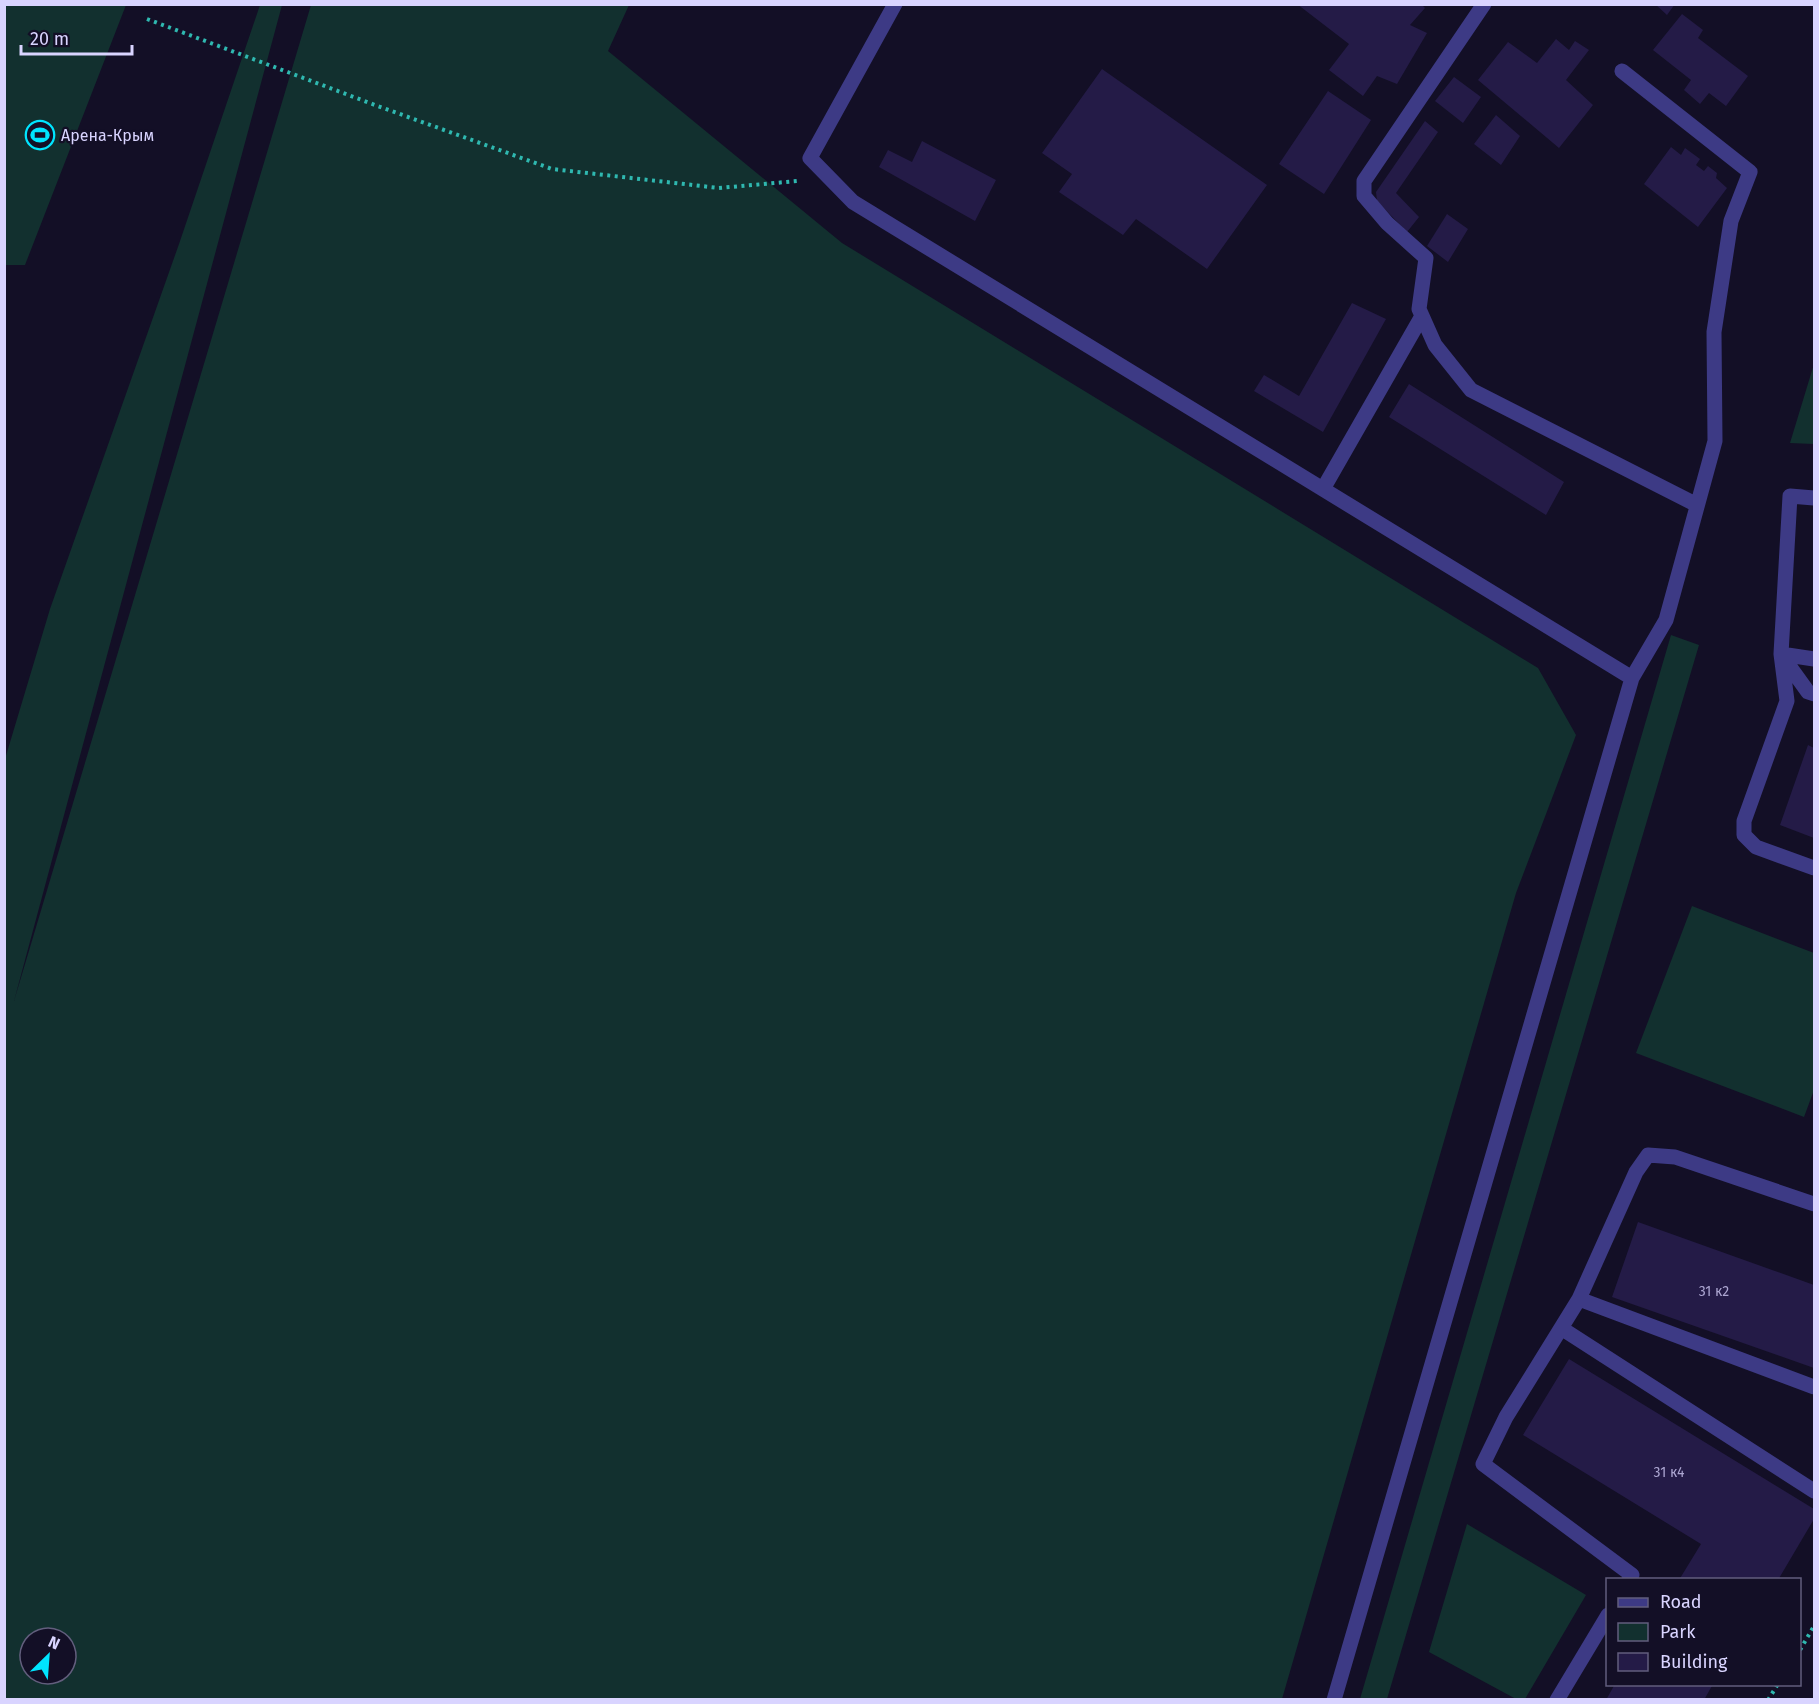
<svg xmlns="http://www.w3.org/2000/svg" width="1819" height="1704" viewBox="0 0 1819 1704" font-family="'Fira Sans',sans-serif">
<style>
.green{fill:#12302f;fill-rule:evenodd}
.building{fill:#241b47}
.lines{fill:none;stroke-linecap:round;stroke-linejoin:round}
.path{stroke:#2fb8b0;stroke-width:4;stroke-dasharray:3 4.5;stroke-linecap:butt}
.minor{stroke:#3d3a85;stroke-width:15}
.labels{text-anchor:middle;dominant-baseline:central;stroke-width:4.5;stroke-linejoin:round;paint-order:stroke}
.number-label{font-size:14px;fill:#aca6d1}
.poi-label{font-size:16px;fill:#d9d4ff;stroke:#130f26;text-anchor:start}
</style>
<rect width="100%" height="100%" fill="#130f26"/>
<path class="green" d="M5,4L126,5L25,265H5Z
M260,5H282L14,1001L311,5H629L608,51L842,243L1538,668L1576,735L1516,893L1282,1699H5V759L50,609L179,244ZM30,1638H66V1674H30Z
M1814,364V444L1790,443Z
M1671,635L1699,645L1387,1699H1360Z
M1692,906L1814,953V1090L1804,1117L1636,1053Z
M1467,1524L1586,1595L1525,1699H1516L1429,1652Z"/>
<path class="building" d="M1297,4H1421L1425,8L1410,25L1427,33L1397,84L1377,76L1363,96L1329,70L1349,44Z
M1655,4H1675L1667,15Z
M1682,14L1703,30L1698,38L1748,76L1726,106L1709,93L1700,104L1684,90L1691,80L1653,50Z
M1556,39L1569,50L1575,41L1589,50L1566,80L1593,105L1559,148L1478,80L1508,42L1537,63Z
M1102,69L1267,185L1207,269L1136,219L1123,235L1059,192L1072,174L1042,153Z
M1454,77L1481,97L1463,123L1435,101Z
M1328,91L1371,120L1324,194L1279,164Z
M1496,115L1520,136L1501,165L1474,144Z
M1425,121L1438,132L1396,193L1419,217L1407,232L1377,201L1376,192Z
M922,141L996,180L975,221L879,167L888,150L912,162Z
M1671,147L1681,155L1685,148L1700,159L1696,165L1704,171L1708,166L1717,173L1716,178L1727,188L1698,227L1644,184Z
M1447,214L1468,229L1448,262L1427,246Z
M1352,303L1386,319L1323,432L1254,391L1264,375L1299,396Z
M1409,384L1564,482L1546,515L1389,417Z
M1808,745L1814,748V838L1780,825Z
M1638,1222L1814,1285V1368L1612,1297Z
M1569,1359L1814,1509V1519L1778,1580H1679L1701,1544L1523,1435Z
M1615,1684H1713L1704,1700H1606Z"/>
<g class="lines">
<path class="path" d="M147,19L375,105L552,169L719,188L797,181
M1800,1650L1814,1626
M1768,1700L1778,1684"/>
<path class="minor" d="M895,4L810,158L853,202L1632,678L1334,1700
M1484,4L1364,181V196L1387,223L1426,258L1419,309L1435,345L1471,390L1697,505
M1622,71L1750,172L1731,221L1714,332L1715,441L1666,620L1632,678
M1323,489L1422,316
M1814,498L1790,496L1781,654L1787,701L1744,821V835L1756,847L1814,868
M1781,654L1814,659
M1782,656L1808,692L1814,694
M1814,1204L1675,1157L1648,1155L1636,1172L1579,1299L1814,1387
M1579,1299L1506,1417L1483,1464L1632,1575L1629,1580
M1561,1328L1814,1491
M1557,1700L1608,1615"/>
</g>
<defs>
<g id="stadium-ring" transform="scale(1.5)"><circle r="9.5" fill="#130f26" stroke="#00e5ff" stroke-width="1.5"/><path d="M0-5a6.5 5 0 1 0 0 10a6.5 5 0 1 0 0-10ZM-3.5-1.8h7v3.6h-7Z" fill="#00e5ff"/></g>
</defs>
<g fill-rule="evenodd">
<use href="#stadium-ring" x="40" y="135"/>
</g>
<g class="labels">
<g class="number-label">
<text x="1714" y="1291">31 к2</text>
<text x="1669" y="1472">31 к4</text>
</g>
<g class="poi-label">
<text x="61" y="135">Арена-Крым</text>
</g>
</g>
<rect width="1819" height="1704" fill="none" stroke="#d9d4ff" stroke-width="12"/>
<rect x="1606" y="1578" width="195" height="108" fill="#130f26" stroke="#625e7d" stroke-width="1.5"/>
<rect x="1618" y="1598" width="30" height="9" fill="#3d3a85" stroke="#625e7d" stroke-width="1.5"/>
<text x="1660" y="1608" font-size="18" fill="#d9d4ff">Road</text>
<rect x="1618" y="1623" width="30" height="18" fill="#12302f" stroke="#625e7d" stroke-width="1.5"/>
<text x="1660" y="1638" font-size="18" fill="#d9d4ff">Park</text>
<rect x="1618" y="1653" width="30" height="18" fill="#241b47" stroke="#625e7d" stroke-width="1.5"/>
<text x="1660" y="1668" font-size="18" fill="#d9d4ff">Building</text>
<g transform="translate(48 1656) rotate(25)"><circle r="28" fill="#130f26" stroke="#625e7d" stroke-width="1.5"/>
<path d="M0-4.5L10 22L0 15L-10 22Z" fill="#00e5ff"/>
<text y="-9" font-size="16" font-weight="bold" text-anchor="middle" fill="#d9d4ff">N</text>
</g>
<path d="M21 45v9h111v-9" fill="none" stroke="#d9d4ff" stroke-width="3"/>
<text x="30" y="45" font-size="18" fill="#d9d4ff" stroke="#130f26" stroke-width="4.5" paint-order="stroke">20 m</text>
</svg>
